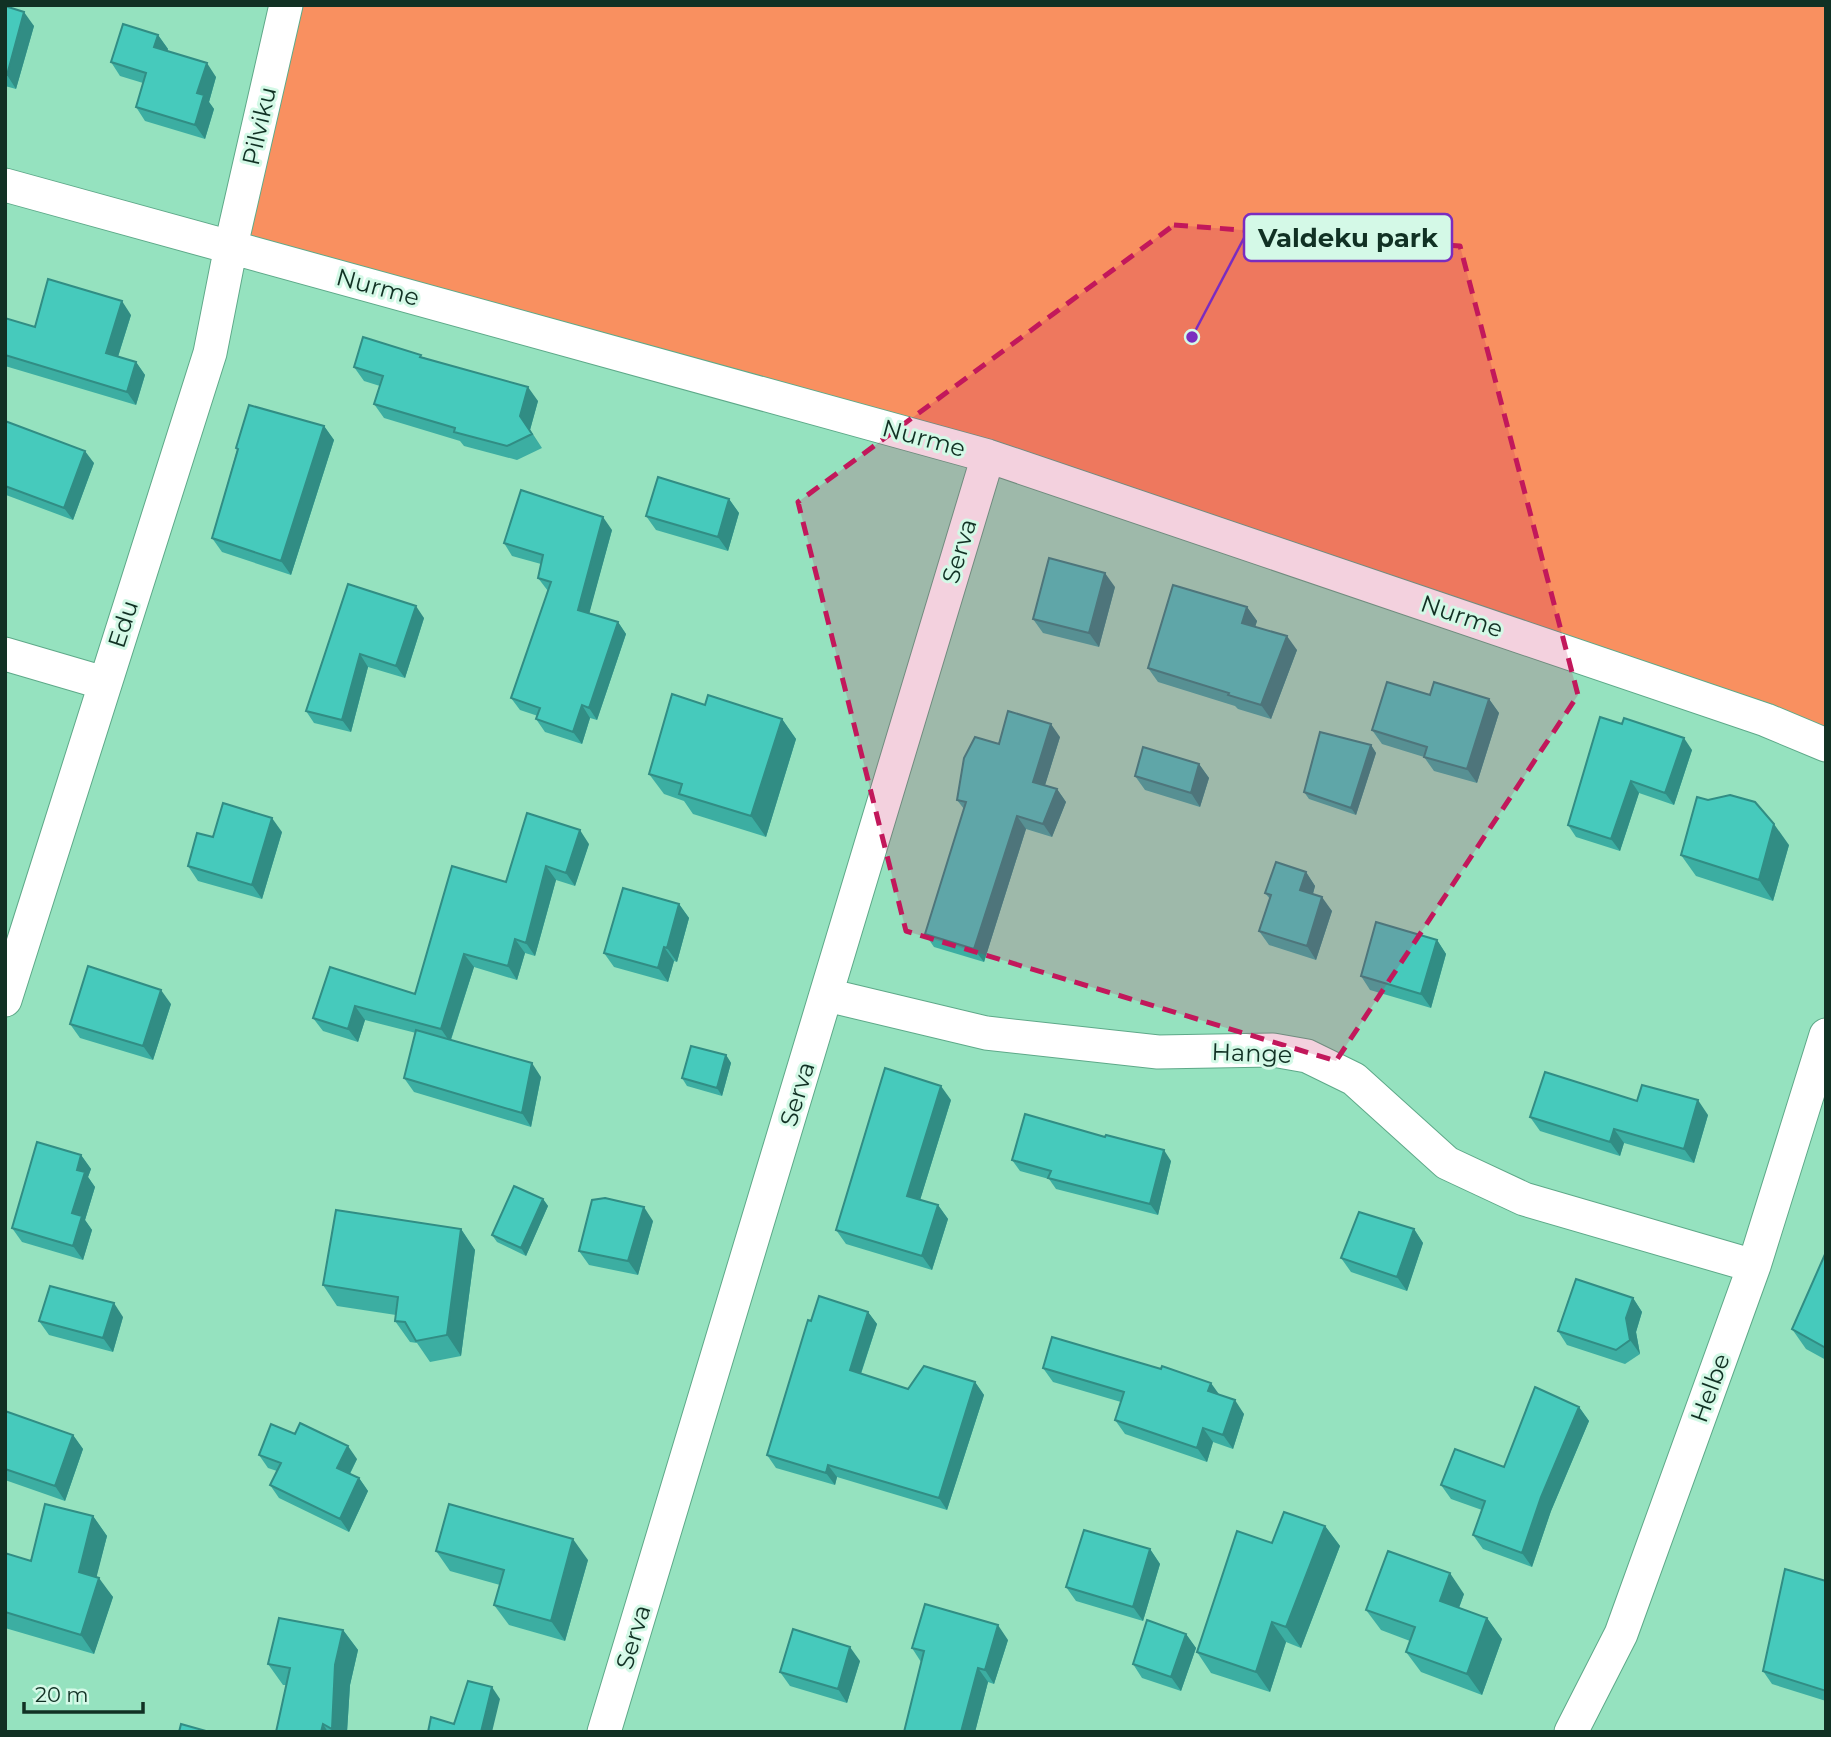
<svg xmlns="http://www.w3.org/2000/svg" width="1831" height="1737" viewBox="0 0 1831 1737" font-family="Montserrat,sans-serif">
<style>
.park{fill:#f99060}
.lines{fill:none;stroke-linecap:round;stroke-linejoin:round}
.street-casing{stroke:#5ea989;stroke-width:35}
.street{stroke:#fff;stroke-width:33}
.wall{fill:#3caea2}
.shaded-wall{fill:#318d84}
.building{fill:#46cabc;stroke:#318d84;stroke-width:2}
.marked{fill:#c2185b;fill-opacity:0.2;stroke:#c2185b;stroke-width:5;stroke-dasharray:14 9;stroke-linejoin:round}
.labels{text-anchor:middle;dominant-baseline:central;stroke-width:6;stroke-linejoin:round;paint-order:stroke}
.street-label{font-size:24px;fill:#113124;stroke:#d4f9e7}
.leader{fill:none;stroke:#7b2cbf;stroke-width:2.5}
.callout-dot{fill:#7b2cbf;stroke:#d4f9e7;stroke-width:2.5}
.callout{fill:#d4f9e7;stroke:#7b2cbf;stroke-width:2.5}
.callout-label{font-size:26px;text-anchor:middle;font-weight:bold;fill:#113124}
</style>
<rect width="100%" height="100%" fill="#95e2bf"/>
<path class="park" d="M286,5H1826V745L988,456L231,246Z"/>
<g class="lines">
<g class="street-casing">
<path id="street" d="M5,185L988,456L1766,720L1826,745
M5,654L104,683
M827,995L986,1033L1158,1052L1273,1050L1307,1056L1354,1079L1447,1163L1524,1199L1754,1266
M5,1000L210,353L231,246L286,5
M604,1732L988,456
M1571,1732L1621,1634L1754,1266L1826,1035"/>
</g>
<use href="#street" class="street"/>
</g>
<path class="wall" d="M5,6L34,26L16,89L5,86Z
M158,35L168,49L167,50L216,77L209,102L214,109L205,139L145,121L136,107L143,83L120,76L111,62Z
M131,315L118,357L136,362L145,375L136,405L5,366V318L35,327Z
M423,357L538,401L530,430L542,448L517,460L464,446L460,441L384,418L374,404L380,386L364,381L354,367Z
M5,421L94,463L73,520L6,495L5,497Z
M324,426L334,440L291,575L222,552L212,538L237,450L236,448Z
M729,499L739,513L728,551L656,530L646,516Z
M612,530L589,613L618,622L626,634L597,720L590,718L582,744L545,732L536,719L538,716L520,710L511,698L548,591L538,578L541,564L512,556L504,543Z
M348,584L424,618L405,678L368,667L351,732L314,723L306,711Z
M1115,587L1099,647L1043,633L1033,619Z
M1247,607L1257,621L1255,627L1297,650L1271,719L1238,709L1235,706L1158,682L1148,668Z
M1489,699L1499,713L1477,783L1434,771L1424,757L1382,744L1372,730Z
M705,705L782,719L796,739L766,837L693,814L684,801L664,794L649,774Z
M1600,717L1692,750L1674,805L1639,793L1620,851L1576,837L1568,825Z
M1060,737L1045,785L1057,789L1066,802L1052,837L1026,829L984,962L934,947L925,934L964,809L957,800L999,744Z
M1371,745L1376,753L1356,815L1309,799L1304,792Z
M1199,764L1209,778L1200,807L1145,790L1135,776Z
M282,832L262,899L198,881L188,866L213,837Z
M589,844L575,886L556,880L535,956L525,953L517,980L474,967L451,1040L541,1077L531,1127L414,1092L404,1078L416,1033L365,1020L358,1042L323,1031L313,1018L330,967L415,994L506,882Z
M1789,845L1773,901L1696,876L1681,855Z
M1306,872L1315,886L1313,894L1332,911L1316,960L1269,945L1259,931L1270,899L1265,893Z
M679,904L689,918L677,962L674,961L668,982L614,967L604,953Z
M1437,940L1446,954L1431,1008L1370,990L1361,976Z
M171,1004L153,1060L80,1038L70,1024Z
M726,1055L731,1063L722,1096L687,1086L682,1078Z
M951,1100L920,1200L938,1205L948,1219L932,1270L846,1244L836,1230Z
M1637,1101L1708,1115L1694,1163L1624,1143L1620,1156L1540,1131L1530,1117Z
M81,1155L91,1169L88,1177L95,1187L85,1220L92,1230L83,1260L22,1242L12,1228Z
M1012,1160L1171,1161L1158,1215L1056,1189L1049,1179L1020,1171Z
M543,1199L548,1206L526,1256L497,1242L492,1235Z
M653,1221L638,1275L589,1265L579,1251Z
M461,1229L475,1250L461,1356L430,1362L417,1343L410,1342L395,1321L396,1315L337,1306L323,1285Z
M1414,1229L1423,1243L1407,1291L1351,1272L1341,1258Z
M1826,1252V1360L1806,1349L1792,1329Z
M1633,1298L1642,1312L1636,1332L1640,1354L1625,1364L1567,1345L1558,1331Z
M868,1312L877,1324L861,1374L908,1389L975,1382L984,1395L947,1510L837,1477L835,1485L776,1468L767,1455L811,1321Z
M123,1317L113,1352L49,1335L39,1321Z
M1043,1368L1219,1395L1244,1414L1233,1449L1213,1442L1207,1462L1125,1434L1115,1420L1121,1402L1053,1382Z
M1579,1407L1589,1421L1551,1511L1532,1567L1483,1549L1473,1535L1482,1510L1451,1499L1441,1485L1504,1467Z
M5,1411L73,1435L83,1449L65,1501L5,1480Z
M259,1455L357,1459L350,1474L359,1478L368,1491L349,1532L279,1498L270,1485L277,1471L268,1468Z
M93,1516L107,1536L96,1577L113,1597L94,1654L5,1628V1553L31,1561Z
M1325,1526L1340,1546L1301,1648L1286,1642L1270,1692L1211,1673L1197,1652Z
M1150,1549L1160,1564L1143,1621L1076,1601L1066,1587Z
M436,1551L588,1560L565,1641L509,1625L494,1605L500,1585L450,1571Z
M1826,1581V1701L1772,1684L1763,1671Z
M1464,1594L1459,1608L1487,1618L1502,1639L1482,1695L1421,1672L1406,1652L1410,1641L1381,1630L1366,1610Z
M343,1630L358,1650L350,1685L347,1732H276L286,1685H283L268,1664Z
M1186,1634L1196,1648L1181,1691L1142,1678L1133,1664Z
M1008,1640L994,1684L988,1682L975,1732H904L921,1662L912,1648Z
M860,1661L847,1703L790,1686L780,1672Z"/>
<path class="shaded-wall" d="M24,12L34,26L16,89L7,75Z
M158,35L168,49L164,61L154,47Z
M207,63L216,77L209,102L214,109L205,139L195,125L197,93Z
M122,301L131,315L115,366L106,353Z
M136,362L145,375L136,405L127,392Z
M528,387L538,401L530,430L542,448L520,416Z
M324,426L334,440L291,575L281,561Z
M85,451L94,463L73,520L64,508Z
M729,499L739,513L728,551L718,537Z
M603,517L612,530L587,622L578,610Z
M1105,573L1115,587L1099,647L1089,633Z
M416,606L424,618L405,678L396,666Z
M1247,607L1257,621L1252,637L1242,623Z
M618,622L626,634L597,720L589,708Z
M1287,636L1297,650L1271,719L1261,705Z
M360,654L368,667L351,732L342,720Z
M1489,699L1499,713L1477,783L1467,769Z
M582,705L590,718L582,744L573,732Z
M782,719L796,739L766,837L751,816Z
M1051,724L1060,737L1042,795L1033,782Z
M1684,738L1692,750L1674,805L1665,793Z
M1371,745L1376,753L1356,815L1351,808Z
M1199,764L1209,778L1200,807L1191,793Z
M1631,781L1639,793L1620,851L1611,839Z
M1057,789L1066,802L1052,837L1043,824Z
M1017,816L1026,829L984,962L974,949Z
M272,818L282,832L262,899L252,885Z
M1774,824L1789,845L1773,901L1759,880Z
M580,830L589,844L575,886L566,873Z
M546,866L556,880L535,956L526,943Z
M1306,872L1315,886L1310,904L1300,890Z
M1322,897L1332,911L1316,960L1307,946Z
M679,904L689,918L677,962L667,948Z
M515,939L525,953L517,980L508,966Z
M1437,940L1446,954L1431,1008L1421,994Z
M664,947L674,961L668,982L658,968Z
M464,954L474,967L450,1042L441,1029Z
M161,990L171,1004L153,1060L143,1046Z
M355,1006L365,1020L358,1042L348,1029Z
M726,1055L731,1063L722,1096L717,1088Z
M532,1063L541,1077L531,1127L522,1113Z
M941,1086L951,1100L917,1210L907,1196Z
M1698,1100L1708,1115L1694,1163L1684,1149Z
M1614,1129L1624,1143L1620,1156L1610,1142Z
M1164,1150L1171,1161L1158,1215L1150,1204Z
M81,1155L91,1169L88,1177L95,1187L85,1220L92,1230L83,1260L73,1246L72,1213L77,1170Z
M543,1199L548,1206L526,1256L521,1248Z
M938,1205L948,1219L932,1270L922,1256Z
M644,1207L653,1221L638,1275L628,1261Z
M461,1229L475,1250L461,1356L447,1335Z
M1414,1229L1423,1243L1407,1291L1397,1277Z
M1633,1298L1642,1312L1636,1332L1640,1354L1630,1340L1626,1318Z
M114,1303L123,1317L113,1352L103,1338Z
M868,1312L877,1324L858,1382L850,1370Z
M975,1382L984,1395L947,1510L939,1498Z
M1211,1383L1221,1397L1208,1391Z
M1235,1400L1244,1414L1233,1449L1223,1435Z
M1579,1407L1589,1421L1551,1511L1532,1567L1522,1553L1541,1497Z
M1203,1428L1213,1442L1207,1462L1197,1448Z
M73,1435L83,1449L65,1501L55,1486Z
M348,1446L357,1459L346,1481L337,1468Z
M828,1465L837,1477L835,1485L826,1473Z
M359,1478L368,1491L349,1532L340,1519Z
M93,1516L107,1536L93,1591L79,1572Z
M1325,1526L1340,1546L1301,1648L1286,1627Z
M573,1539L588,1560L565,1641L551,1621Z
M1150,1549L1160,1564L1143,1621L1133,1607Z
M1450,1573L1464,1594L1454,1621L1440,1601Z
M99,1578L113,1597L94,1654L81,1635Z
M1487,1618L1502,1639L1482,1695L1467,1674Z
M1272,1622L1286,1642L1270,1692L1256,1672Z
M998,1625L1008,1640L994,1684L985,1670Z
M343,1630L358,1650L350,1685L347,1732H334L332,1729L335,1665Z
M1186,1634L1196,1648L1181,1691L1171,1677Z
M850,1647L860,1661L847,1703L838,1689Z
M978,1668L988,1682L975,1732H961Z
M492,1687L500,1699L492,1732H481Z
M323,1724L328,1732H321Z"/>
<path class="building" d="M5,6L24,12L7,75H5Z
M123,24L158,35L154,47L207,63L197,93L204,95L195,125L136,107L146,73L111,62Z
M48,279L122,301L106,353L136,362L127,392L5,355V318L35,327Z
M363,337L421,355L420,357L528,387L520,416L532,434L507,446L454,432L455,428L374,404L383,376L354,367Z
M249,405L324,426L281,561L212,538L238,449L236,448Z
M5,421L85,451L64,508L5,486Z
M658,477L729,499L718,537L646,516Z
M521,490L603,517L578,610L618,622L589,708L582,705L573,732L536,719L540,708L511,698L551,582L538,578L543,555L504,543Z
M1049,558L1105,573L1089,633L1033,619Z
M348,584L416,606L396,666L360,654L342,720L306,711Z
M1173,585L1247,607L1242,623L1287,636L1261,705L1228,695L1229,693L1148,668Z
M1387,682L1430,695L1434,682L1489,699L1467,769L1424,757L1427,747L1372,730Z
M672,694L705,705L708,695L782,719L751,816L679,794L682,784L649,774Z
M1008,711L1051,724L1033,782L1057,789L1043,824L1017,816L974,949L925,934L966,802L957,800L964,758L975,737L999,744Z
M1600,717L1622,724L1624,718L1684,738L1665,793L1631,781L1611,839L1568,825Z
M1320,732L1371,745L1351,808L1304,792Z
M1143,747L1199,764L1191,793L1135,776Z
M1730,795L1755,802L1774,824L1759,880L1681,855L1697,797L1708,800Z
M223,803L272,818L252,885L188,866L197,833L213,837Z
M527,813L580,830L566,873L546,866L526,943L515,939L508,966L464,954L441,1029L355,1006L348,1029L313,1018L330,967L415,994L452,866L506,882Z
M1276,862L1306,872L1300,890L1322,897L1307,946L1259,931L1271,895L1265,893Z
M623,888L679,904L667,948L664,947L658,968L604,953Z
M1376,922L1437,940L1421,994L1361,976Z
M88,966L161,990L143,1046L70,1024Z
M416,1030L532,1063L522,1113L404,1078Z
M691,1046L726,1055L717,1088L682,1078Z
M885,1068L941,1086L907,1196L938,1205L922,1256L836,1230Z
M1545,1072L1637,1101L1642,1085L1698,1100L1684,1149L1614,1129L1610,1142L1530,1117Z
M1025,1114L1105,1137L1106,1135L1164,1150L1150,1204L1048,1178L1051,1171L1012,1160Z
M37,1142L81,1155L77,1170L85,1172L72,1213L82,1216L73,1246L12,1228Z
M514,1186L543,1199L521,1248L492,1235Z
M605,1198L644,1207L628,1261L579,1251L592,1200Z
M336,1210L461,1229L447,1335L416,1341L405,1322L395,1321L398,1297L323,1285Z
M1359,1212L1414,1229L1397,1277L1341,1258Z
M1826,1252V1348L1792,1329Z
M1576,1279L1633,1298L1626,1318L1630,1340L1616,1350L1558,1331Z
M50,1286L114,1303L103,1338L39,1321Z
M819,1296L868,1312L850,1370L908,1389L924,1366L975,1382L939,1498L828,1465L826,1473L767,1455L808,1320L811,1321Z
M1052,1337L1161,1369L1162,1366L1211,1383L1208,1391L1235,1400L1223,1435L1203,1428L1197,1448L1115,1420L1124,1392L1043,1368Z
M1535,1387L1579,1407L1541,1497L1522,1553L1473,1535L1485,1501L1441,1485L1455,1449L1504,1467Z
M5,1411L73,1435L55,1486L5,1469Z
M300,1423L348,1446L337,1468L359,1478L340,1519L270,1485L281,1463L259,1455L271,1424L295,1434Z
M45,1504L93,1516L79,1572L99,1578L81,1635L5,1612V1553L31,1561Z
M449,1504L573,1539L551,1621L494,1605L504,1570L436,1551Z
M1284,1512L1325,1526L1286,1627L1272,1622L1256,1672L1197,1652L1237,1531L1272,1543Z
M1084,1530L1150,1549L1133,1607L1066,1587Z
M1388,1551L1450,1573L1440,1601L1487,1618L1467,1674L1406,1652L1415,1627L1366,1610Z
M1785,1569L1826,1581V1691L1763,1671Z
M925,1604L998,1625L985,1670L978,1668L961,1732H904L924,1651L912,1648Z
M279,1618L343,1630L335,1665L332,1729L323,1724L321,1732H276L290,1668L268,1664Z
M1147,1620L1186,1634L1171,1677L1133,1664Z
M793,1629L850,1647L838,1689L780,1672Z
M468,1681L492,1687L481,1732H428L431,1717L454,1724Z
M181,1724L206,1731L205,1732H179Z"/>
<path class="marked" d="M1174,225L1460,246L1578,695L1336,1061L906,931L798,502Z"/>
<g class="labels">
<g class="street-label">
<text transform="translate(259 126) rotate(-77)">Pilviku</text>
<text transform="translate(378 287) rotate(15)">Nurme</text>
<text transform="translate(924 438) rotate(15)">Nurme</text>
<text transform="translate(959 551) rotate(-73)">Serva</text>
<text transform="translate(1462 616) rotate(19)">Nurme</text>
<text transform="translate(123 624) rotate(-72)">Edu</text>
<text transform="translate(1252 1053) rotate(2)">Hange</text>
<text transform="translate(797 1094) rotate(-73)">Serva</text>
<text transform="translate(1710 1388) rotate(-70)">Helbe</text>
<text transform="translate(633 1637) rotate(-73)">Serva</text>
</g>
</g>
<path class="leader" d="M1192 337L1244 238"/>
<circle class="callout-dot" cx="1192" cy="337" r="7"/>
<rect class="callout" x="1244" y="214" width="208" height="47" rx="7"/>
<g class="callout-label">
<text x="1348" y="247">Valdeku park</text>
</g>
<rect width="1831" height="1737" fill="none" stroke="#113124" stroke-width="14"/>
<path d="M24 1702v10h119v-10" fill="none" stroke="#113124" stroke-width="3.5"/>
<text x="35" y="1702" font-size="21" fill="#113124" stroke="#d4f9e7" stroke-width="5" paint-order="stroke">20 m</text>
</svg>
